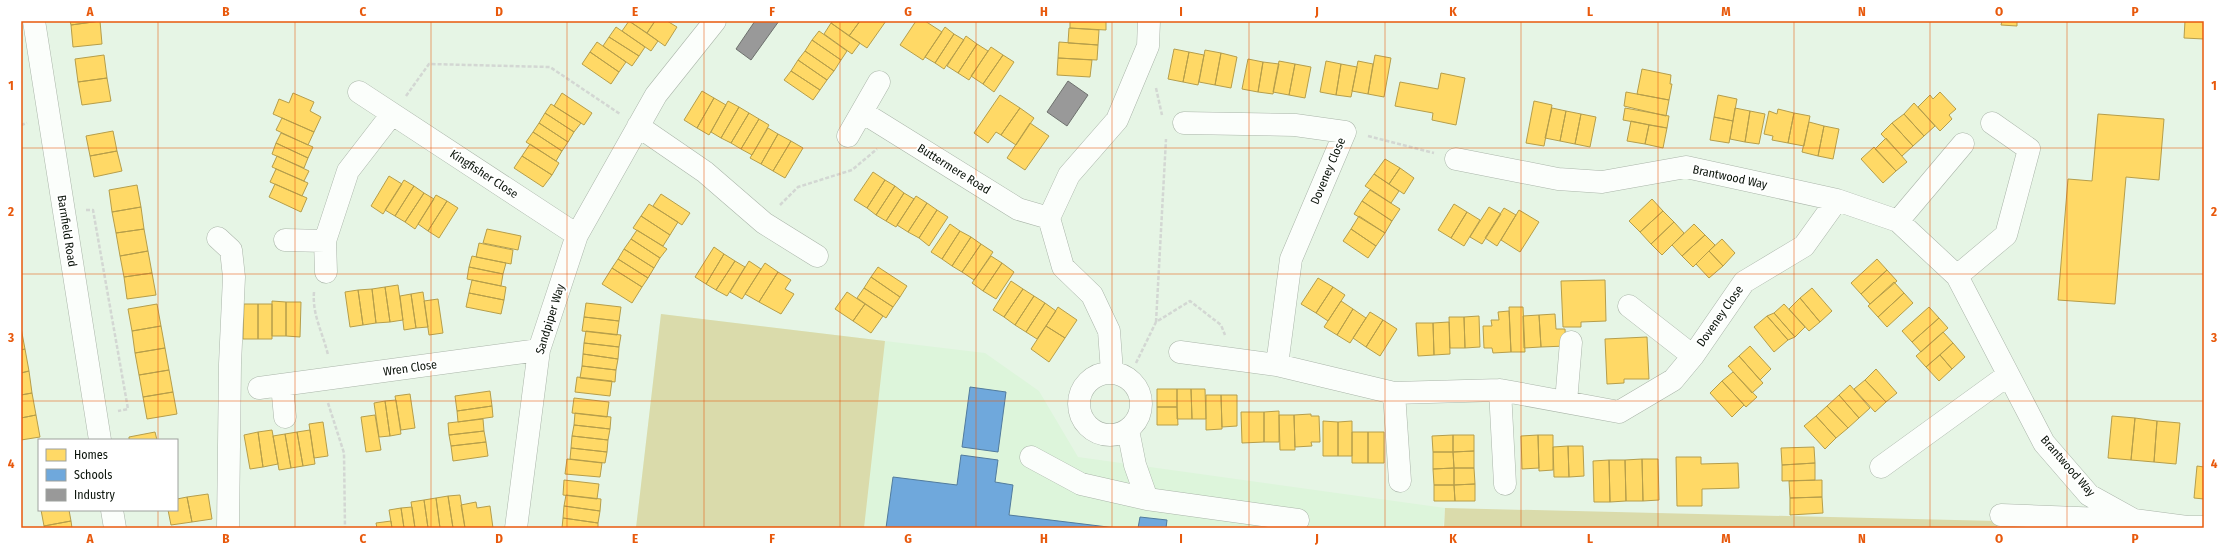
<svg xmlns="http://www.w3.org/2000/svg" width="2225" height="549" viewBox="0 0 2225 549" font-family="'Fira Sans Condensed',sans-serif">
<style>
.built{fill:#ddf5db}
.green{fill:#dadbab}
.homes{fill:#ffd966;stroke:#b69e4a}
.schools{fill:#6fa8dc;stroke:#517b9d}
.industry{fill:#999;stroke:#6e716e}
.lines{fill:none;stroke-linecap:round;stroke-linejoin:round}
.minor-casing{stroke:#aab5a9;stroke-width:23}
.path{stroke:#d3d7d3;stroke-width:2.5;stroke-dasharray:4 2;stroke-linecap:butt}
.minor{stroke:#fbfefb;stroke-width:22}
.grid{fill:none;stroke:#e8590c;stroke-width:1;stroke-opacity:0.55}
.labels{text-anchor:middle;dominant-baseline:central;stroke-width:4;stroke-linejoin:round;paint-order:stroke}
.street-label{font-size:12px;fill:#0a130a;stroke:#fff}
.neatline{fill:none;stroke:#e8590c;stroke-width:1.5}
.grid-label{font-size:13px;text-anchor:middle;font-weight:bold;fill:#e8590c}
</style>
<rect width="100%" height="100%" fill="#e6f5e5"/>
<path class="built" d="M661,314L985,353L1039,391L1078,457L1445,508L1443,528H636Z"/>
<path class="green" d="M661,314L885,341L864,528H636Z
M1445,508L1997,521V528H1444Z"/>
<path class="homes" d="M70,21H100L71,25Z
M100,21L102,44L73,47L71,25Z
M629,21H655L647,33Z
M629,21L658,41L651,51L622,31Z
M655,21H667L677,27L665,46L647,33Z
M833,21H860L849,36L831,23Z
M860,21H886L867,48L849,36Z
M916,21H925L942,32L923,60L900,45Z
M1070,21H1106V30L1070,28Z
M2002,21H2017V26L2001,25Z
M2185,21H2204V39L2184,38Z
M831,23L860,43L852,54L824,34Z
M616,27L645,47L639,56L609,37Z
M945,27L954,34L935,63L925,57Z
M1069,28L1099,30L1098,45L1068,43Z
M819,31L847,51L841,60L812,40Z
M954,34L964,40L944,69L935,63Z
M966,36L977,44L958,73L947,66Z
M609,37L639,56L632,66L603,46Z
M812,40L841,60L834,71L805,51Z
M597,42L626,62L619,72L590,52Z
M1059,42L1098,45L1097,60L1058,58Z
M977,44L988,51L969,80L958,73Z
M991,47L1003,55L983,84L971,76Z
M1174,49L1189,52L1183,82L1168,79Z
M1205,50L1221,53L1215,85L1199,82Z
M805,51L834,71L827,80L798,60Z
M590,52L619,72L611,84L582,64Z
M1189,52L1204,55L1198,85L1183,82Z
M1221,53L1237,57L1231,88L1215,85Z
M104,55L107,78L78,82L75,59Z
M1003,55L1014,62L994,92L983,84Z
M1375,55L1391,58L1384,97L1368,94Z
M1058,58L1092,60L1090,77L1057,75Z
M1248,59L1263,62L1258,92L1242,89Z
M798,60L827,80L820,90L791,71Z
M1279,61L1295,64L1289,95L1273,92Z
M1326,61L1341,64L1336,95L1320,92Z
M1358,61L1373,64L1368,94L1352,91Z
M1263,62L1279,64L1273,94L1258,92Z
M1295,64L1311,67L1305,98L1289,95Z
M1341,64L1357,67L1351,97L1336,95Z
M1642,69L1671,75L1670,84H1672L1669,100L1637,94Z
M791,71L820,90L813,100L784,80Z
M1441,73L1465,78L1456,125L1432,120L1433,113L1395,106L1400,82L1438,89Z
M107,78L111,101L82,105L78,82Z
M702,91L714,98L697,128L684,120Z
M1626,92L1669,100L1666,116L1624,106Z
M1940,92L1956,109L1949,115L1952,119L1940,131L1918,107L1930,95L1933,99Z
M293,93L314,102L310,111L321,117L314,132L273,114L279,99L289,103Z
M562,93L592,113L584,125L554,106Z
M1000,95L1020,108L1001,135L996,132L988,143L974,133Z
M1718,95L1737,99L1733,121L1714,117Z
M714,98L726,105L709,135L697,128Z
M728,101L739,107L721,138L711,132Z
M1534,101L1552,105L1544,146L1526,143Z
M1914,103L1935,126L1924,136L1904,114Z
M551,104L581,123L574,132L545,113Z
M739,107L749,113L731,143L721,138Z
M1020,108L1034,118L1016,145L1001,135Z
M1552,108L1566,111L1560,141L1545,138Z
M1625,108L1669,116L1667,128L1623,120Z
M1735,108L1750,111L1745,142L1730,139Z
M1778,109L1794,113L1788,143L1772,140L1773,136L1764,134L1769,111L1777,114Z
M1566,111L1581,114L1575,144L1560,141Z
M1750,111L1765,114L1759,144L1745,142Z
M545,113L574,132L568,142L539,123Z
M749,113L759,119L741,149L731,143Z
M1794,113L1810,116L1804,146L1788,143Z
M1581,114L1596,117L1590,147L1575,144Z
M1904,114L1924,136L1913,146L1892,123Z
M2098,114L2164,119L2159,180L2126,177L2115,304L2058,300L2068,179L2092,181Z
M1714,117L1733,121L1729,143L1710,140Z
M282,118L314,132L308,145L276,130Z
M759,119L769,125L752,155L741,149Z
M1631,121L1649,125L1645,144L1627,141Z
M1809,122L1824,126L1818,156L1802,152Z
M539,123L568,142L562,151L533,132Z
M1030,123L1049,136L1025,170L1007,158Z
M1892,123L1913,146L1902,156L1881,134Z
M1649,125L1667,128L1663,148L1645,144Z
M1824,126L1839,129L1833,159L1818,156Z
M768,128L778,134L761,164L750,158Z
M113,131L117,151L90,156L86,136Z
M533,132L562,151L556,161L526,142Z
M281,133L313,147L308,158L276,143Z
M778,134L791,141L773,171L761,164Z
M1886,138L1907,162L1896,171L1875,149Z
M791,141L803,148L785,178L773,171Z
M276,143L308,158L304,168L272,154Z
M530,144L559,163L552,175L522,156Z
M1874,147L1896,171L1883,183L1861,159Z
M117,151L122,171L94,177L90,156Z
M277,156L309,171L304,181L272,167Z
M522,156L552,175L543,187L514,168Z
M1385,159L1400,168L1389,184L1374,174Z
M1400,168L1414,178L1404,194L1389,184Z
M276,169L308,183L302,196L270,182Z
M873,172L885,180L867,208L854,200Z
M1374,174L1399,191L1391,203L1365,186Z
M389,176L402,184L383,214L371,206Z
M404,180L414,186L395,216L385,210Z
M885,180L895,186L876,215L867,208Z
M275,184L307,198L301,212L269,197Z
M137,185L141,207L112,212L109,190Z
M414,186L424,193L405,222L395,216Z
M895,186L904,193L886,221L876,215Z
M1370,190L1400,209L1392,221L1362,201Z
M424,193L434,199L415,229L405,222Z
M904,193L914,199L896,227L886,221Z
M661,194L690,213L682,225L653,206Z
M436,195L447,201L428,231L418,224Z
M916,196L927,203L908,232L897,225Z
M1652,199L1663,211L1640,232L1629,221Z
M447,201L458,208L439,238L428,231Z
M1362,201L1392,221L1385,233L1354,214Z
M927,203L937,210L919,238L908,232Z
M649,204L678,222L670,235L641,216Z
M1454,204L1467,212L1451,238L1438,230Z
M141,207L144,229L116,233L112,212Z
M1489,207L1501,214L1482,244L1470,237Z
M1504,208L1516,215L1497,246L1485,238Z
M937,210L948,217L929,246L919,238Z
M1519,210L1539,222L1520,252L1501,240Z
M1663,211L1674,222L1651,244L1640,232Z
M1467,212L1480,220L1464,246L1451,238Z
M641,216L670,235L663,246L633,228Z
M1359,216L1385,233L1376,246L1351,229Z
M1674,222L1684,233L1662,255L1651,244Z
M950,224L960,231L942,259L931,252Z
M1694,224L1705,235L1682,256L1672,245Z
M144,229L148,251L120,256L116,233Z
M487,229L521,236L518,250L483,243Z
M1351,229L1376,246L1368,258L1343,241Z
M637,230L667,249L660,258L631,239Z
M960,231L971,237L952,266L942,259Z
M1705,235L1715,245L1693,267L1682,256Z
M971,237L981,244L962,272L952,266Z
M631,239L660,258L654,268L624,249Z
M1722,239L1735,253L1723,266L1709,251Z
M479,243L513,250L511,264L476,257Z
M981,244L993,252L974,280L962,272Z
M714,247L724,254L706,284L695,277Z
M624,249L654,268L648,278L618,259Z
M148,251L152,273L124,277L120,256Z
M1709,251L1723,266L1709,278L1696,264Z
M724,254L735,261L716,290L706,284Z
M472,256L506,263L503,274L469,267Z
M991,256L1002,263L983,291L972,283Z
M618,259L648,278L642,287L612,268Z
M1877,259L1887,270L1861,294L1851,283Z
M735,261L745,267L727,296L716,290Z
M749,261L761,269L742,299L730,292Z
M765,263L778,272L759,302L745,294Z
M1002,263L1014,272L996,299L983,291Z
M469,267L503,274L501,286L467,279Z
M878,267L907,286L900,297L871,277Z
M612,268L642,287L632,303L602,284Z
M1887,270L1897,281L1870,304L1861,294Z
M778,272L791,280L785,289L794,294L781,314L759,302Z
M152,273L156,295L127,299L124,277Z
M871,277L900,297L893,307L864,288Z
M1318,278L1333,287L1316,313L1301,304Z
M472,280L506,287L504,300L469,293Z
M1605,280L1606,321L1581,322V327H1563L1561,281Z
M1011,281L1023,289L1004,317L993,310Z
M1894,282L1904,293L1878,317L1868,306Z
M398,285L403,320L390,322L385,287Z
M385,287L390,322L376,323L372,289Z
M1333,287L1345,295L1328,321L1316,313Z
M864,288L893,307L886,318L857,298Z
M1812,288L1832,311L1820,322L1800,298Z
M372,289L376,323L363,325L358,290Z
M1023,289L1034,296L1015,325L1004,317Z
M358,290L363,325L350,327L345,292Z
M423,292L428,327L416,328L411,294Z
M847,292L865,304L853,321L835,309Z
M469,293L504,300L501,314L466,307Z
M1904,293L1913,303L1887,327L1878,317Z
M411,294L416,328L404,330L400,296Z
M1034,296L1045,303L1026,332L1015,325Z
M1800,298L1820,322L1809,331L1789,309Z
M438,299L443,333L429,335L424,301Z
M272,301L286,302V336H272Z
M1341,301L1353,309L1337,335L1324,327Z
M286,302H301L300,337L286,336Z
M586,303L621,307L619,321L584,317Z
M1045,303L1056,311L1037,339L1026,332Z
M157,304L161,326L132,331L128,309Z
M244,304H258V339H243Z
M258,304H272V339H258Z
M865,304L883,316L871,333L853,321Z
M1784,304L1805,327L1795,337L1774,313Z
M1058,307L1077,320L1065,338L1046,326Z
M1509,307H1523L1525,352H1511Z
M1929,307L1939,318L1912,342L1902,331Z
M1353,309L1366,318L1350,343L1337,335Z
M1509,311L1511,352L1493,353L1492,348H1484L1483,326H1492L1491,320H1499L1498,312Z
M1370,312L1383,320L1366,347L1353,338Z
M1774,313L1795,337L1788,340L1767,316Z
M1555,314L1556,329H1565L1566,346L1541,347L1539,315Z
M1539,315L1541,347L1524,348L1523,316Z
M1479,316L1480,347L1465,348L1464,317Z
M1767,316L1788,340L1774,352L1754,327Z
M584,317L619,321L617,335L582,331Z
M1449,317H1464L1465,348H1450Z
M1939,318L1948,328L1921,352L1912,342Z
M1383,320L1397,329L1380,356L1366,347Z
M1449,322L1450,354L1434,355L1433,323Z
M1416,323H1433L1434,355L1418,356Z
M161,326L165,348L135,353L132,331Z
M1046,326L1065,338L1049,362L1031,349Z
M21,328L25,349L21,350Z
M586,331L621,335L619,347L584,343Z
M1943,332L1953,343L1926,367L1916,356Z
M1647,337L1649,379H1624V383L1607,384L1605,339Z
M584,343L619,347L618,359L583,354Z
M1953,343L1965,357L1952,369L1940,355Z
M1750,346L1771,369L1760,380L1739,356Z
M165,348L169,370L139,375L135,353Z
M25,349L29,371L21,373V350Z
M583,354L618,359L616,370L582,366Z
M1940,355L1952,369L1939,381L1926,367Z
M1739,356L1763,383L1752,393L1728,366Z
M582,366L616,370L615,382L580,378Z
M1876,369L1897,393L1886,402L1865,380Z
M169,370L173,392L143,397L139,375Z
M29,371L32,393L21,395V373Z
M1733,372L1757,397L1746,407L1722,381Z
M577,377L612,381L610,396L575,392Z
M1865,380L1886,402L1875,412L1854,389Z
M1722,381L1744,405L1732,417L1710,393Z
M1850,385L1870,408L1859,418L1839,395Z
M1157,389H1177V407H1157Z
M1177,389H1191L1192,419H1177Z
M1191,389H1205L1206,419H1192Z
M490,391L492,406L457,411L455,396Z
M173,392L177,414L147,419L143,397Z
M32,393L36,415L21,418V395Z
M410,394L415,428L401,430L395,396Z
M1206,395H1221L1222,429L1206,430Z
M1221,395H1237V426L1222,427Z
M1839,395L1859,418L1848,428L1827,406Z
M574,398L609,402L607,417L572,413Z
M396,400L401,434L390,436L385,401Z
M385,401L390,436L379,437L374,403Z
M492,406L493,417L458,422L457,411Z
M1827,406L1848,428L1836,438L1816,416Z
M1157,407H1177L1178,425H1157Z
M1279,411V442H1264V412Z
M1241,412H1264V442L1242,443Z
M575,413L611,417L610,429L574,425Z
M1311,414V416H1319L1320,442H1311L1312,446L1295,447L1294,415Z
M36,415L40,437L21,440V418Z
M375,415L381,450L366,452L361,417Z
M1279,415H1294L1295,450H1280Z
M1816,416L1836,438L1825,449L1804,426Z
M2112,416L2135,418L2131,460L2108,458Z
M2135,418L2157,421L2154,462L2131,460Z
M483,419L484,431L449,435L448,423Z
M1323,421L1338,422V456H1323Z
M1352,421V456H1338V422Z
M2157,421L2180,423L2176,464L2154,462Z
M323,422L328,456L314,458L309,424Z
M574,425L610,429L608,440L572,436Z
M272,430L278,464L263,467L258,432Z
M310,430L315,464L303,466L297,432Z
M484,431L486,442L451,446L449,435Z
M155,432L157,440H129V437Z
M258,432L263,467L250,469L244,435Z
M297,432L303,466L291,468L285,434Z
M1352,432H1368V463H1352Z
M1368,432H1384V463H1368Z
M285,434L291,468L279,470L273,436Z
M1453,435H1474V451L1453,452Z
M1453,435V452H1433L1432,436Z
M1538,435L1539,468L1522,469L1521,436Z
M1538,435H1553V470L1539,471Z
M572,436L608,440L607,452L571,448Z
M486,442L488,456L453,461L451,446Z
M1568,446L1569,477H1554L1553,447Z
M1568,446H1583L1584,476L1569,477Z
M1814,447L1815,463L1782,465L1781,448Z
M571,448L607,452L605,463L570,459Z
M1474,451V468H1454L1453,452Z
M1433,452H1453L1454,468L1433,469Z
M1676,457H1701V464L1738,463L1739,488L1702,489V506H1677Z
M567,459L602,463L600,477L565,474Z
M1642,459L1643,501H1626L1625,460Z
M1642,459H1658L1659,500L1643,501Z
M1609,460L1610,502H1594L1593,461Z
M1609,460H1625L1626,501L1610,502Z
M1815,463V480L1782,481V465Z
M2197,466L2204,467V499L2194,498Z
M1454,468H1474L1475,484L1454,485Z
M1454,468V485H1434L1433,469Z
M564,480L599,484L597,499L563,495Z
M1822,480V497L1790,498L1789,481Z
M1475,484V501H1455L1454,485Z
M1434,485H1454L1455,501H1434Z
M208,494L212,519L192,522L187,497Z
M460,495L465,528H453L448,496Z
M566,495L601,499L600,511L564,506Z
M448,496L453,528H440L436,498Z
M187,497L192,522L171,525L168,510H177V499Z
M1822,497L1823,513L1790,515V498Z
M436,498L440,528H428L424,500Z
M424,500L428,528H415L411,502Z
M476,502L477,508L490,506L493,528H465L461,505Z
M564,506L600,511L598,523L563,518Z
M412,507L415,528H404L401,508Z
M401,508L404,528H392L389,510Z
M41,510H69L71,521L44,526Z
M563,518L598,523V528H562Z
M71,521L72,528H45L44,526Z
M391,521L392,528H377L376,523Z"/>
<path class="schools" d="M970,387L1006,392L998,452L962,447Z
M961,455L998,460L995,482L1013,485L1009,515L1116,528H886L893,477L957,485Z
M1140,517L1167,520L1166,528H1138Z"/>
<path class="industry" d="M755,21H779L751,60L736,49Z
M1068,81L1088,95L1067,126L1047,112Z"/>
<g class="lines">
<g class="minor-casing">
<path id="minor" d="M34,21L100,440
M359,92L577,235
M862,112L1018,209L1049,218
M1184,123L1295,125L1345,132L1291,259L1277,365
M638,126L705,172L764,223L817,256
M848,136L879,82
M1456,159L1558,179L1602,182L1686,167L1837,200L1898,221L1957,276L2044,443L2089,495L2134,520L2187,527H2204
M1898,221L1963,144
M218,238L231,250L234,277L230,364L228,528
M285,240L325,241
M326,272L325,241L348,171L392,114
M1957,276L2006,235L2029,149L1992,123
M1629,306L1693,356
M1180,352L1277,365L1394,393L1500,390L1619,412L1673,380L1693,356L1744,282L1804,246L1837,200
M1112,372L1109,331L1092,295L1063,267L1049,218L1069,175L1117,120L1148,46L1149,21
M1079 404a31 31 0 1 1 62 0a31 31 0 1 1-62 0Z
M282,385L285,417
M259,388L539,350
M1500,390L1505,484
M1394,393L1400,481
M1566,402L1571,342
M1128,430L1135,465L1147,499L1298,520
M1031,457L1081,484L1147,499
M1881,467L2008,375
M112,510L115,528
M2001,515L2130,520
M516,528L539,350L577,235L656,95L715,21"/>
</g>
<path class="path" d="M1156,88L1162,115
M406,96L429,64L550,67L620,114
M21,125L27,123
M1368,136L1434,153
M780,205L798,187L852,170L877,149
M86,210H93L128,409L118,411
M314,292C312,315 323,333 328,355
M1156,322L1166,139
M1136,363L1156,322L1190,301L1221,325L1225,335
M328,403L344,453L345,528"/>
<use href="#minor" class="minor"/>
</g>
<path class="grid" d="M158,21V440M295,21V528M431,21V528M567,21V528M704,21V528M840,21V528M976,21V528M1112,21V528M1249,21V528M1385,21V528M1521,21V528M1658,21V528M1794,21V528M1930,21V528M2067,21V528M21,148H2204M21,274H2204M21,401H2204M158,510V528"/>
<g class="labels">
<g class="street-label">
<text transform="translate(954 169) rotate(32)">Buttermere Road</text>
<text transform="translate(1328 171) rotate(-67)">Doveney Close</text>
<text transform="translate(484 174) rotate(33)">Kingfisher Close</text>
<text transform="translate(1730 177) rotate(12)">Brantwood Way</text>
<text transform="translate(67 231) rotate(81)">Barnfield Road</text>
<text transform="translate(1720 316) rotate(-55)">Doveney Close</text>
<text transform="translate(550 319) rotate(-73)">Sandpiper Way</text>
<text transform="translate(410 368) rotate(-8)">Wren Close</text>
<text transform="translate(2068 466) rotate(49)">Brantwood Way</text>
</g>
</g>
<rect width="2225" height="549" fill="none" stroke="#ffffff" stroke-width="44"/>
<rect x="38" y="439" width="140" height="72" fill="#ffffff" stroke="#9da19d"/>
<rect x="46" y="449" width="20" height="12" fill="#ffd966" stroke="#9da19d"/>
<text x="74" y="459" font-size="12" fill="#0a130a">Homes</text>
<rect x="46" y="469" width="20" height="12" fill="#6fa8dc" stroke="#9da19d"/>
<text x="74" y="479" font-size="12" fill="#0a130a">Schools</text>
<rect x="46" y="489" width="20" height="12" fill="#999999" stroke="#9da19d"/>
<text x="74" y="499" font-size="12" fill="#0a130a">Industry</text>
<rect x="22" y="22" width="2181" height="505" class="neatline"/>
<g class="grid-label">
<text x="90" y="16">A</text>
<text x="226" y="16">B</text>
<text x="363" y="16">C</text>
<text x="499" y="16">D</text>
<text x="635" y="16">E</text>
<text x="772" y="16">F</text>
<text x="908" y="16">G</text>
<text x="1044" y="16">H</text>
<text x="1181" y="16">I</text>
<text x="1317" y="16">J</text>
<text x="1453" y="16">K</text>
<text x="1590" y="16">L</text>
<text x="1726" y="16">M</text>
<text x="1862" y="16">N</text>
<text x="1999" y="16">O</text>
<text x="2135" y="16">P</text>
<text x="11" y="90">1</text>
<text x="2214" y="90">1</text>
<text x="11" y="216">2</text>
<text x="2214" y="216">2</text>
<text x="11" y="342">3</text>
<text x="2214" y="342">3</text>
<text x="11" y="468">4</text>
<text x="2214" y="468">4</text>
<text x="90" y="543">A</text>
<text x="226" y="543">B</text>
<text x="363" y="543">C</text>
<text x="499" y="543">D</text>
<text x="635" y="543">E</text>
<text x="772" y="543">F</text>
<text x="908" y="543">G</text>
<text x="1044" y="543">H</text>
<text x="1181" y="543">I</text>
<text x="1317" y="543">J</text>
<text x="1453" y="543">K</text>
<text x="1590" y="543">L</text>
<text x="1726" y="543">M</text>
<text x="1862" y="543">N</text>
<text x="1999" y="543">O</text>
<text x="2135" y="543">P</text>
</g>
</svg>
